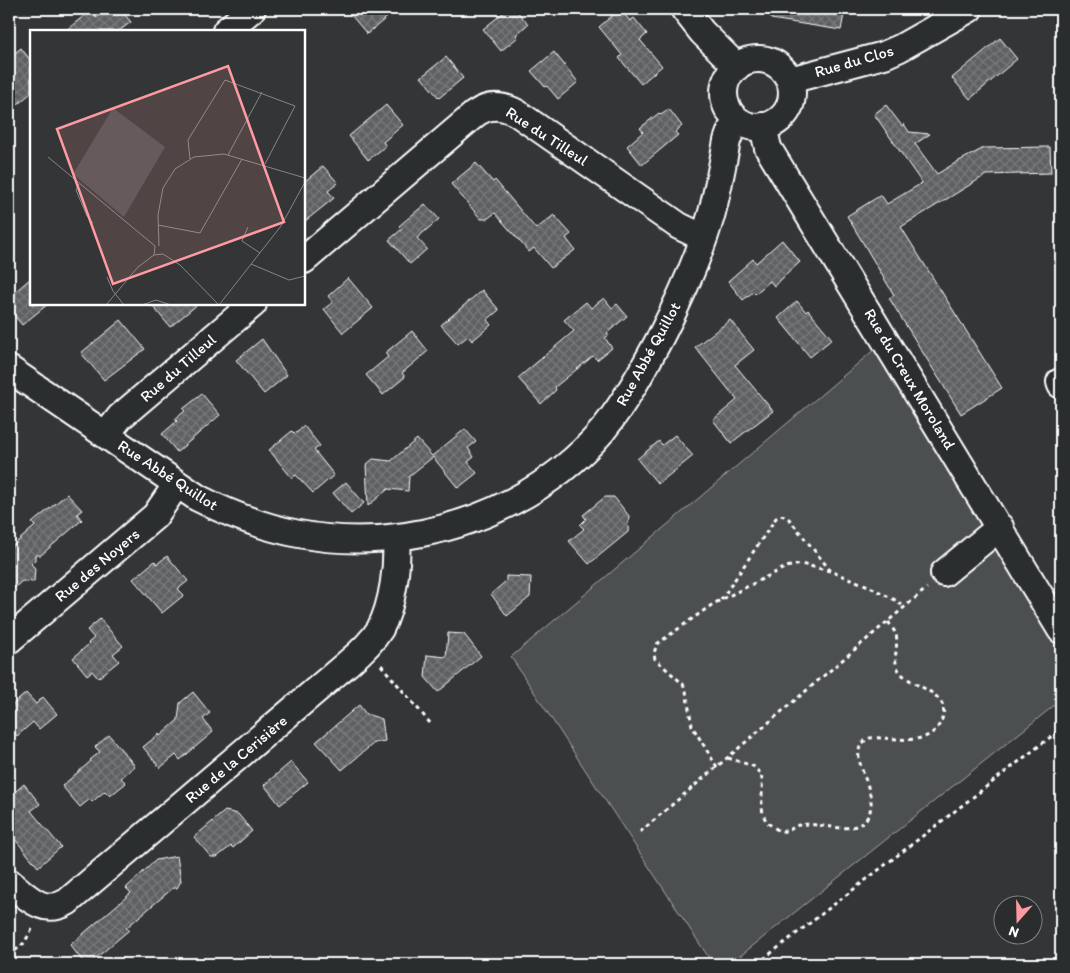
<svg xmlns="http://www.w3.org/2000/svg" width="1070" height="973" viewBox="0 0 1070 973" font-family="Itim,sans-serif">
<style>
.park{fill:#4c4f50;stroke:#a6a7a8}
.building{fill:url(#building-cross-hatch);stroke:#fff}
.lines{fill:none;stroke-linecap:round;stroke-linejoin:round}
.minor-casing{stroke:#fff;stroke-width:30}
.path{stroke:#fff;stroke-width:3;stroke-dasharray:4 4;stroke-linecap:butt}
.minor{stroke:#2a2d2e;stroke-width:26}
.labels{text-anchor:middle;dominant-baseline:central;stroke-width:4.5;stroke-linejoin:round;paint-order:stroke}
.street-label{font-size:16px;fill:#fff;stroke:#2a2d2e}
.inset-road{fill:none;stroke:#858686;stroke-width:1}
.view{fill:#ff9aa2;fill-opacity:0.15;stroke:#ff9aa2;stroke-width:2.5}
.inset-edge{fill:none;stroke:#fff;stroke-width:2.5}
</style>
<defs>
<pattern id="building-cross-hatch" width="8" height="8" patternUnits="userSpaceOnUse" patternTransform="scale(1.25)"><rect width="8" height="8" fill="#5f6162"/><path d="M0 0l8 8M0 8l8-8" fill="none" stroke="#77797a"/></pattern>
</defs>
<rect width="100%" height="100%" fill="#333536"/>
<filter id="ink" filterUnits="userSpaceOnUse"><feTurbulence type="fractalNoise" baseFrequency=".02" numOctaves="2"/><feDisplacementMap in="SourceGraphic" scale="10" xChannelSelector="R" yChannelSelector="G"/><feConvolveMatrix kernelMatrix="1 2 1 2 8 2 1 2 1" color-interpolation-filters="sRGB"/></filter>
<g filter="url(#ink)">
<path class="park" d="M875,349L1061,650V700L730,964H713L511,657Z"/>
<path class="building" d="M107,9H120L131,22L119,31H65L90,11L96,18Z
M346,9H397L367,34Z
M508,9H515L528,24L516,35L518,37L501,51L483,29Z
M620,9L630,21L634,18L647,34L640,40L662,66L641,84L619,58L622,55L599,27Z
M772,9H845L841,30L771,19Z
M1000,38L1017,59L970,99L952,78Z
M21,48L31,61V93L18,104L9,92V58Z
M554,52L578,82L558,99L547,86L545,87L531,71Z
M446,57L463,78L439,98L421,77Z
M386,105L403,125L383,142L386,146L368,160L349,136Z
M886,105L902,126L904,124L909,132L930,134L915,144L937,174L957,162L984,148L1050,147L1051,173L986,175L901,227L1002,388L961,414L889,298L894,295L847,216L881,195L887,204L922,183L874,114Z
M669,109L682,126L675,132L678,135L642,165L627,146L643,132L640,128L659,113L661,115Z
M476,163L493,182L495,180L536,229L554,215L571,234L566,238L575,250L551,268L534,248L529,252L495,213L487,219H481L451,184Z
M323,166L338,183L328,191L334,198L304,222V182Z
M425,204L439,219L417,238L427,249L410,264L389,240L402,229L399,226Z
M782,240L800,262L774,286L770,281L755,294L753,292L743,300L728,281L753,259L756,263Z
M31,278V304H48L22,325L9,309V297Z
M348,278L373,308L343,333L324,309L333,302L328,296Z
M482,290L499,310L487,320L491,325L472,341L468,336L458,344L441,325Z
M604,298L612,308L617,304L627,316L607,333L609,335L605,338L612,348L597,360L593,356L555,387L556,390L541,404L518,378L574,331L564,320L586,302L591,308Z
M797,301L806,312L808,310L832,339L810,357L778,318Z
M151,304H198L170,327Z
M121,320L145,349L104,380L81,353Z
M730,320L754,350L735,365L773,411L731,443L713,420L737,400L695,347Z
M412,331L428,351L402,373L405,377L383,395L366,375L388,357L385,353Z
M262,339L287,375L264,394L236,360Z
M202,394L220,415L177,452L162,434L177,421L175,419L185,411L183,409Z
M304,426L320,446L314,450L334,475L313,493L296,475L292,478L269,450L292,431L295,434Z
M465,429L476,442L468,448L474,457L468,462L477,473L458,488L433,457L409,476L408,491L388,489L368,506L366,465L373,459L391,461L417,439L432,456Z
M675,435L693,456L658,484L637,459L659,441L662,445Z
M346,482L364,503L351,514L333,493Z
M67,494L82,510L77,514L82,520L41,555H35V560L31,564L35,568L34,582L22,581L9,593V549L35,526L32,523Z
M605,497H614L629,516L628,532L589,564L569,541L584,529L580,525L586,519L583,515Z
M167,556L188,581L178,589L184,595L162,613L133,579L155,561L157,564Z
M506,576L531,577L530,597L507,616L491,594L506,581Z
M100,619L123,646L113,654L119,661L98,678L92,671L87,675L73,658L89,644L88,643L94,638L87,630Z
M448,633L464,634L481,656L438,692L425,677L427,655L446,657Z
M193,692L210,713L203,719L213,732L180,760L176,755L160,768L143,747L159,734L160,736L178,720L180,703Z
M26,693L36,704L43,697L57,714L39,729L33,722L17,736L9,727V708Z
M359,705L366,714L382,719L385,741L374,743L342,770L316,742Z
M109,735L135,766L121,778L126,783L110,796L105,791L92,802L90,799L80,807L62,786L91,761L90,760L100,752L95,747Z
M291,762L308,782L280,805L264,785Z
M24,784L40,804L31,811L61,847L38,867L9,832V797Z
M225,811L238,814L252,831L233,848L231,846L217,857H211L194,837Z
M177,856L181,881L177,888H173L126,928L129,930L89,964H85L70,945L131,893L126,888L156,860Z"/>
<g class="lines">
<g class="minor-casing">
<path id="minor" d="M684,9L702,32L737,67
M226,31L252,9
M724 93a34 34 0 1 1 68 0a34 34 0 1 1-68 0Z
M790,80L884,55L900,48L969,9
M763,126L768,148L1061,630
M304,260L475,114C489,104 502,105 517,113L679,226L704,238
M9,369L198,498C264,532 330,547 405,536C480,525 553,489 603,430C626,401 644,368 661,336C681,297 699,257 711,216C718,191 722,166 727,141L731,130L739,121
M1060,382L1061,385
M106,435L120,417L253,304
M944,573L1000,527
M9,640L155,516L177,484
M9,882C26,896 43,916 67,902L348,663C360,653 372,642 380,629C393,605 398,564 396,537"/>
</g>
<path class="path" d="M721,600L776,518C781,514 784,515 789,519L830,570
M381,665L430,723
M728,758L753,766L761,774C765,789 757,811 768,823C773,827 779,832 785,831C790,831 794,826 799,825C818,821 852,837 866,819C886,793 838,752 870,738C895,736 930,750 942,719C945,711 944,704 938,698C927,687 910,684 900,672C891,660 899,647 896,634C894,630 890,625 888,621
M717,767L692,726L686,691L683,684L655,659L654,653L657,644L713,604L786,567L801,564L830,571L866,585L899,602L904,608
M640,832L927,588
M9,956L24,943L34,926
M757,964L1061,729"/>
<use href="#minor" class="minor"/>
</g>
</g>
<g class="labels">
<g class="street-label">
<text transform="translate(854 61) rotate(-16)">Rue du Clos</text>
<text transform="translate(547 136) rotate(33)">Rue du Tilleul</text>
<text transform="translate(648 354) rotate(-61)">Rue Abbé Quillot</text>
<text transform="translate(178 368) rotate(-41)">Rue du Tilleul</text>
<text transform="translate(910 379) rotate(59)">Rue du Creux Moroland</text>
<text transform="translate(168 475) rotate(33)">Rue Abbé Quillot</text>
<text transform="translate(97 565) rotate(-40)">Rue des Noyers</text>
<text transform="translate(236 759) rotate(-40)">Rue de la Cerisière</text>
</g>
</g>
<g transform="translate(30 30)">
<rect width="275" height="275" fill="#333536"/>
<path d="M83,78L135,117L94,187L43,144Z" fill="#4c4f50"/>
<path class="inset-road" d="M198,125L232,62M18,127L125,216M160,129L158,110L195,50L265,76L235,134M49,154L46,160L57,186L63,193M128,195L170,203L212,129M218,197L212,211L230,223M125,216L124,225L133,224M129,216L128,185L133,158L145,139L164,127L194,124L275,148M133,224L150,235L189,275M221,234L259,250L275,246M77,247L83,261L94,275M76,275L108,237L124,225M112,275L126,270L141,275M189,275L251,196L275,152"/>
<path class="view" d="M198,36L254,192L83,254L27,99Z"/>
<rect width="275" height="275" class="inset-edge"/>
</g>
<rect width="1070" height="973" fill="none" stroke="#2a2d2e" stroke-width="30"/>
<rect x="15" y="15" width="1040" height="943" fill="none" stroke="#fff" stroke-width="2" filter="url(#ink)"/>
<g transform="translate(1018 920) rotate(200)"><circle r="24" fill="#2a2d2e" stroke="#7f8182"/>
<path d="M0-4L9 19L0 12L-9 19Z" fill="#ff9aa2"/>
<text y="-8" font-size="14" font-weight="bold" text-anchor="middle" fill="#ffffff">N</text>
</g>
</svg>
